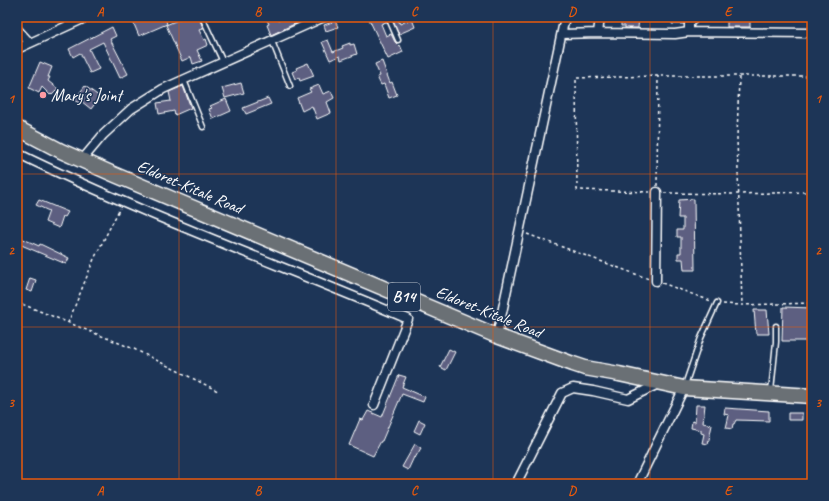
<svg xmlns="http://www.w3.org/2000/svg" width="829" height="501" viewBox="0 0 829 501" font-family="Caveat,sans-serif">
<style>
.building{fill:#5d5e81;stroke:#fff}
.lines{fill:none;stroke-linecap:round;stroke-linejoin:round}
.lane-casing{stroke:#fff;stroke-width:7}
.street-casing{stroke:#fff;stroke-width:11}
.highway-casing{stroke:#fff;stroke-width:17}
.path{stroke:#fff;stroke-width:1.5;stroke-dasharray:3 3;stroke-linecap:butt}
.lane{stroke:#1d3557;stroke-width:4}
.street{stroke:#1d3557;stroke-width:8}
.highway{stroke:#6b7074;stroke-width:14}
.grid{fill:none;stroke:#e8590c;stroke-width:1;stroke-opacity:0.55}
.poi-dot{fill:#ff9aa2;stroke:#1d3557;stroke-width:1.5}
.labels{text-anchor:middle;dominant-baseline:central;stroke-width:3;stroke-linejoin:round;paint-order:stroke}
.shield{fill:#1d3557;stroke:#bbc2cd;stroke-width:1}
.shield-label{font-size:16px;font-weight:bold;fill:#fff}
.poi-label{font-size:17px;fill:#fff;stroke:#1d3557;text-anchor:start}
.street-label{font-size:17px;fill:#fff;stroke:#1d3557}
.neatline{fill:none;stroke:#e8590c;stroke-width:1.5}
.grid-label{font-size:13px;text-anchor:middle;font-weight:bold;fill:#e8590c}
</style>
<rect width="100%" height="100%" fill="#1d3557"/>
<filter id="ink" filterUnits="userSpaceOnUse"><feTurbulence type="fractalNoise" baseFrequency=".025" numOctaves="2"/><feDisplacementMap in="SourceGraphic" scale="8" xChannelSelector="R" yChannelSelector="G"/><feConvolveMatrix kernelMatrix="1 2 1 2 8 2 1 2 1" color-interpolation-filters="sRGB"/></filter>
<g filter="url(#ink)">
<path class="building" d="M131,17H165L167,24L139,36Z
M179,17H199L203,28L199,30L204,40L206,39L208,45L197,50L202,61L193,64L191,57L182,61L166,25L180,19Z
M274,17H276L278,21L285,17H304L305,19L271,35L267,25L269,24L267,20Z
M368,17H385L386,22L381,24L386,36L391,34L395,42L399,46L400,45L403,52L388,59Z
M392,17H397L400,24L412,19L415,27L399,34Z
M625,17H639L638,28H625V26H621V18L625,19Z
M672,17H685L684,24H672Z
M729,17H750V27H727V21H729Z
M335,21L338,27L326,31L324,25Z
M112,27L116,36L110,39L128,74L120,78L103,42L89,49L99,69L90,73L80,53L73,57L69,49Z
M328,40L333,52L343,48L342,46L350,43V45L354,44L357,54L341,60L340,56L330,60L322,42Z
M382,61L390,83L392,82L397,95L389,98L384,84L381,85L377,77L380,76L375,64Z
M40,62L52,67L48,77H50L48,81L58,89L52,95L51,94L50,95L42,87L39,93L29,88Z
M308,63L314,76L300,81L299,78L295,79L292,72L297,70L296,68Z
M241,83L244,93L225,98L222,88Z
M319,85L323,94L331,91L334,98L327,102L331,113L317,119L312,106L302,111L297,98L311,92L309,89Z
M85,86L100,97L91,109L81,101L79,103L74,100Z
M183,86L191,108L175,115L174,111L159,114L157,103L171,101L169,92Z
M268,98L271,104L246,114L243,108Z
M226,99L231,111L213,119L209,109L212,108L210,106Z
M694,199L695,270H684L683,259H678V253H681V237H677V230H683V218H678L679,200Z
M39,200L68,212L65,217L63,216L59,228L45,222L49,211L36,205Z
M21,238L39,246L40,244L69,258L66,264L19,244Z
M30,278L36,280L32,292L26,290Z
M783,307L812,308V341H782Z
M754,310H767L769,334H756Z
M449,349L455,352L446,370L440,367Z
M399,375L406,377L402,387L425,397L423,402L402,394L382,441H381L373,456L349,445L360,419L363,420L368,411L382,417Z
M696,405H705L703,423L712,425L708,444L702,443L704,434L701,433V430L691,428L692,421L695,422Z
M725,408L769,411V421L736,420L734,424H733L732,429L726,428L729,415L724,414Z
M788,413H802V420H788Z
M419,420L425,423L420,434L414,431Z
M415,444L421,448L415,458L414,457L408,470L402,467Z"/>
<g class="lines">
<g class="lane-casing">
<path id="lane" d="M202,17L223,62
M388,17L398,40
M272,41L290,86
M184,80L203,127
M685,385L701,338L717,303
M771,391L776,342V326"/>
</g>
<g class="street-casing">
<path id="street" d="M17,29L30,43
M689,32L812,33
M598,33L600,17
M562,34L598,33L675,34L689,32V24L694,17
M17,49L87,17
M17,153C144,215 278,264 408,319L374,405
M82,160L103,135L131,109L163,89L324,17
M656,281L657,192
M497,336L565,17
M516,484L562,393L573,388L593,391L628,399L660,383
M637,484L684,388"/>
</g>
<g class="highway-casing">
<path id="highway" d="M17,128L61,151L113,174L497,336L573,364L585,368L619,374L684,388L812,396"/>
</g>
<path class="path" d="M739,77L737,138L742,305
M657,186L658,76
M650,192L577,190L576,78L658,76H812
M664,193L738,194L806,192L812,201
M527,234L649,279
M662,283L711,301
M17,302L134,349L218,391
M723,304L742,305L812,303
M68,323L94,259L120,208"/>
<use href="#lane" class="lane"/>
<use href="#street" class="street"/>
<use href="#highway" class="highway"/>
</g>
</g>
<path class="grid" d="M179,17V484M336,17V484M493,17V484M650,17V484M17,174H812M17,327H812"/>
<circle class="poi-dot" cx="43" cy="95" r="4"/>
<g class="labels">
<rect class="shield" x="388" y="283" width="32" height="28" rx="3"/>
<g class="shield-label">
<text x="404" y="297">B14</text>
</g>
<g class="poi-label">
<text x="51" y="95">Mary's Joint</text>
</g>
<g class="street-label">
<text transform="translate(190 187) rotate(23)">Eldoret-Kitale Road</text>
<text transform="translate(489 312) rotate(22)">Eldoret-Kitale Road</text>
</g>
</g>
<rect width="829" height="501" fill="none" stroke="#1d3557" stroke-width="44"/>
<rect x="22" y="22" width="785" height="457" class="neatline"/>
<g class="grid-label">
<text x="100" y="16">A</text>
<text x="258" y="16">B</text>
<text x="414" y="16">C</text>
<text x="572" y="16">D</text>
<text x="728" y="16">E</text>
<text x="11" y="103">1</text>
<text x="818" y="103">1</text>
<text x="11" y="255">2</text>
<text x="818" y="255">2</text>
<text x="11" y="407">3</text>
<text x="818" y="407">3</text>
<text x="100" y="495">A</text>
<text x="258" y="495">B</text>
<text x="414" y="495">C</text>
<text x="572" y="495">D</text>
<text x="728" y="495">E</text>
</g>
</svg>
